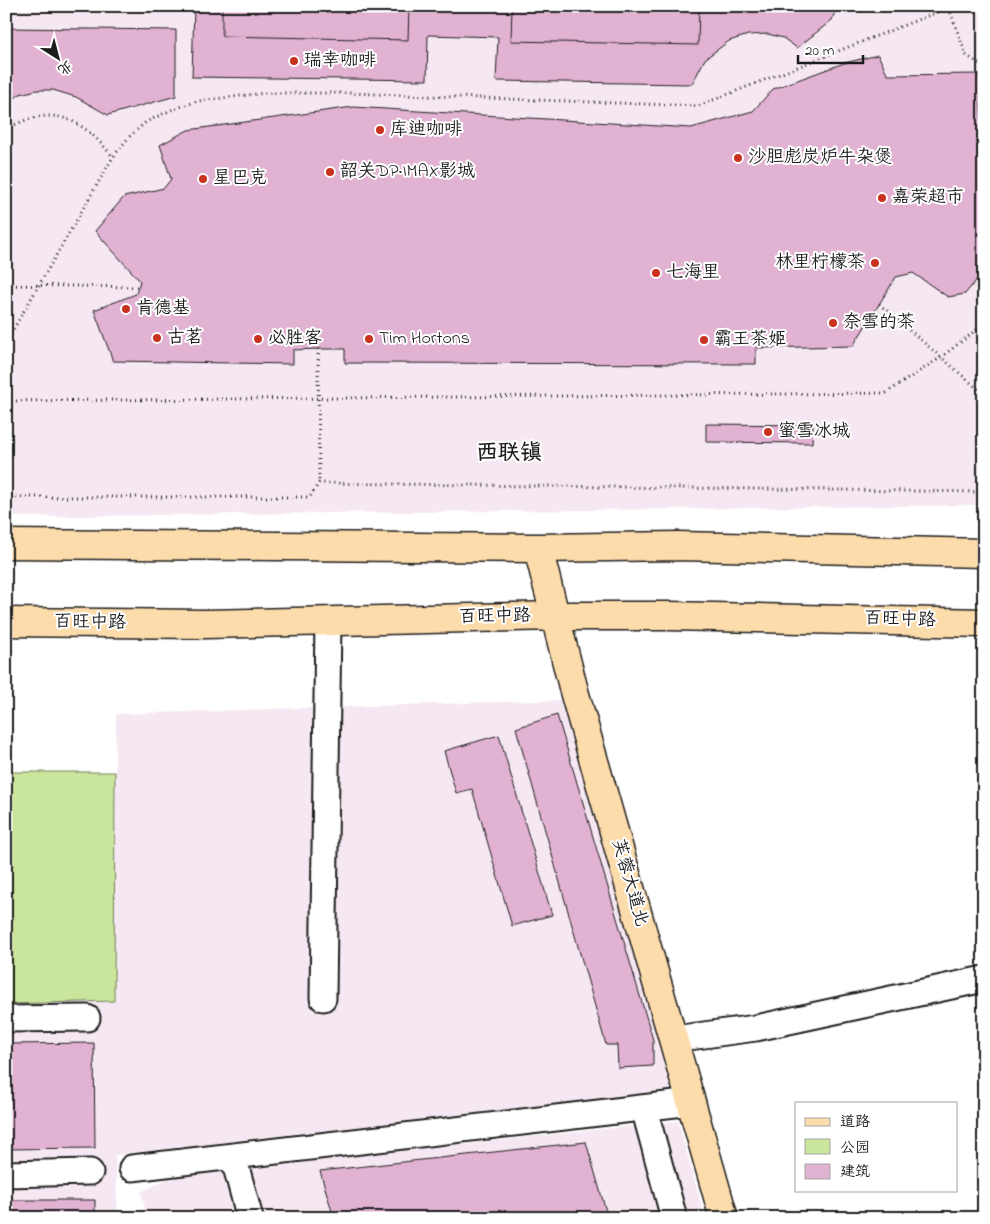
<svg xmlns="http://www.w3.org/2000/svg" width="990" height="1224" viewBox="0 0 990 1224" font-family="'Indie Flower','LXGW WenKai TC',sans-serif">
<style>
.built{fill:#f6e8f2}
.green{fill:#cae59c;stroke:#73805c}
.building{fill:#e2b2d3;stroke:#1c1c1c}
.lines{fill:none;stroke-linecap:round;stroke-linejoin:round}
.minor-casing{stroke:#1c1c1c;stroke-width:29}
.major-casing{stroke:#1c1c1c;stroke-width:31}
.path{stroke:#1c1c1c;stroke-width:3;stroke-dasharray:1 4;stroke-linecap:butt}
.minor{stroke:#fff;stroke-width:25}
.major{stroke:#fddcac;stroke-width:28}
.poi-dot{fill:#c8321e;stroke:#fff;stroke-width:2}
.labels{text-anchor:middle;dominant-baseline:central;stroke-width:4;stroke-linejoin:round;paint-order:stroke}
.poi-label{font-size:18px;fill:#1c1c1c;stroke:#fff;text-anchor:start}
.street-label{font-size:18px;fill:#1c1c1c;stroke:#fff}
.district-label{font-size:22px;font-weight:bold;fill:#1c1c1c;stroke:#fff}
</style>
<rect width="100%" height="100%" fill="#fff"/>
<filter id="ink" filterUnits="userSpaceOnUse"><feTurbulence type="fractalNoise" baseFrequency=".02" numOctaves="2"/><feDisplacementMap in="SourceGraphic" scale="10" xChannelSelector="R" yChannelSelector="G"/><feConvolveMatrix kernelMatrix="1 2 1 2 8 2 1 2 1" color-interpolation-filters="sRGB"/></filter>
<g filter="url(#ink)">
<path class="built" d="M6,6H984V505L6,517Z
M563,700L674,1090L115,1155L118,1218H6V772H115L116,714Z
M678,1121L705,1218H147L141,1192L175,1175Z"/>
<path class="green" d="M6,772H115L114,1001L6,1004Z"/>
<path class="building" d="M194,6H834L835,12L832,20L797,48L783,38L768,34L748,35L729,41L705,59L692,84L496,81L498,37L428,35L427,80L192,77Z
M222,6H409L408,40L222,36Z
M512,6H699L698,45L511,41Z
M6,28L176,30V96L108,115L76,97L53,90H37L20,94L6,105Z
M878,55L888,75L979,74L984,179V271L965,294L948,297L913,273L896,277L853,346L756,348V364L345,363V349H318L293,350V364L113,361L94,310L136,294L140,281L95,231L124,197L164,188L171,179L160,145L188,130L353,107L691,128L753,111L773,89L844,63Z
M706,424L813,425L812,443L706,442Z
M557,715L653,1040V1066L618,1068L617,1045H606L516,728Z
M499,735L552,915L512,926L472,789L456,793L444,751Z
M94,1043L95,1148L6,1149V1044Z
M586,1142L608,1218H334L320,1171Z
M6,1200H95V1218H6Z"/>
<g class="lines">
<g class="minor-casing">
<path id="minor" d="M323,998L328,621
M6,1019L87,1018
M674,1039L756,1028L984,979
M644,1108L674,1218
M233,1156L250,1218
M132,1168L692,1102
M6,1174L90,1172"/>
</g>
<g class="major-casing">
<path id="major" d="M6,544L538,548L678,546L984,553
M538,548L574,691L724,1218
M6,622L205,624L556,616H669L984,623"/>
</g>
<path class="path" d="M949,8L966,55L984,67
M6,129C54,103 81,118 113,157
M6,285L139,287
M879,304L984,394
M6,342L113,157L129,137L146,122L171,110L198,101L265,93H349L698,106L953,6
M318,349L319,483
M6,401L886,393L940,358L984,324
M6,497H310L319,483L984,492"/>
<use href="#minor" class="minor"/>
<use href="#major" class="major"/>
</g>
</g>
<g class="poi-dot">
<circle cx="294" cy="61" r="5"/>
<circle cx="380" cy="130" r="5"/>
<circle cx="738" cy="158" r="5"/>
<circle cx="330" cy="172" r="5"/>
<circle cx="203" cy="179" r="5"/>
<circle cx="882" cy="198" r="5"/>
<circle cx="875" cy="263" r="5"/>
<circle cx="656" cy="273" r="5"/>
<circle cx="126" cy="309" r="5"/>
<circle cx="833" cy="323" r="5"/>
<circle cx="157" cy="338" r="5"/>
<circle cx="258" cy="339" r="5"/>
<circle cx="369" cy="339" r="5"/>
<circle cx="704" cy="340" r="5"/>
<circle cx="768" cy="432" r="5"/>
</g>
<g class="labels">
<g class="poi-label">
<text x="304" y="61">瑞幸咖啡</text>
<text x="390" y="130">库迪咖啡</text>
<text x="748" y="158">沙胆彪炭炉牛杂煲</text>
<text x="340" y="172">韶关DP·IMAX影城</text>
<text x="213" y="179">星巴克</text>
<text x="892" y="198">嘉荣超市</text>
<text x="865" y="263" text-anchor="end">林里柠檬茶</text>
<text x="666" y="273">七海里</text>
<text x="136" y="309">肯德基</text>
<text x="843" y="323">奈雪的茶</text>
<text x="167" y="338">古茗</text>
<text x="268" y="339">必胜客</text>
<text x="379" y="339">Tim Hortons</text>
<text x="714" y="340">霸王茶姬</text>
<text x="778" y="432">蜜雪冰城</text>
</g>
<g class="street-label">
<text transform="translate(495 617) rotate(-1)">百旺中路</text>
<text transform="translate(900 620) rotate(2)">百旺中路</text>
<text transform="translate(90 623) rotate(1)">百旺中路</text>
<text transform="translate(629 883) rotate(74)">芙蓉大道北</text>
</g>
<g class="district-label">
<text x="509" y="454">西联镇</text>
</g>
</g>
<rect width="990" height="1224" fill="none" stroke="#fff" stroke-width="25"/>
<rect x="12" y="12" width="965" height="1199" fill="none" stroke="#1c1c1c" stroke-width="2" filter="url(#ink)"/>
<rect x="795" y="1102" width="162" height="90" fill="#ffffff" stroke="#a4a4a4"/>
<rect x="805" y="1118" width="25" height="8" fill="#fddcac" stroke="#a4a4a4"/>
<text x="840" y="1126" font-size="15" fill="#1c1c1c">道路</text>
<rect x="805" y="1139" width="25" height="15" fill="#cae59c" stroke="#a4a4a4"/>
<text x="840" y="1152" font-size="15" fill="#1c1c1c">公园</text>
<rect x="805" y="1164" width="25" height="15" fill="#e2b2d3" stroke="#a4a4a4"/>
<text x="840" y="1176" font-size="15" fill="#1c1c1c">建筑</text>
<g transform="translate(58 58) rotate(144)" stroke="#ffffff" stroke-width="4" paint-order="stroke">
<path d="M0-4L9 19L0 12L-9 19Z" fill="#1c1c1c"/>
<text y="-8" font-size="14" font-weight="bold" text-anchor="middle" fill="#1c1c1c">北</text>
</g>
<path d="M798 55v8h65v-8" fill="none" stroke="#1c1c1c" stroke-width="2.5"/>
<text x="805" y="55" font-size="15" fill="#1c1c1c" stroke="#ffffff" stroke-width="4" paint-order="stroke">20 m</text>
</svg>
